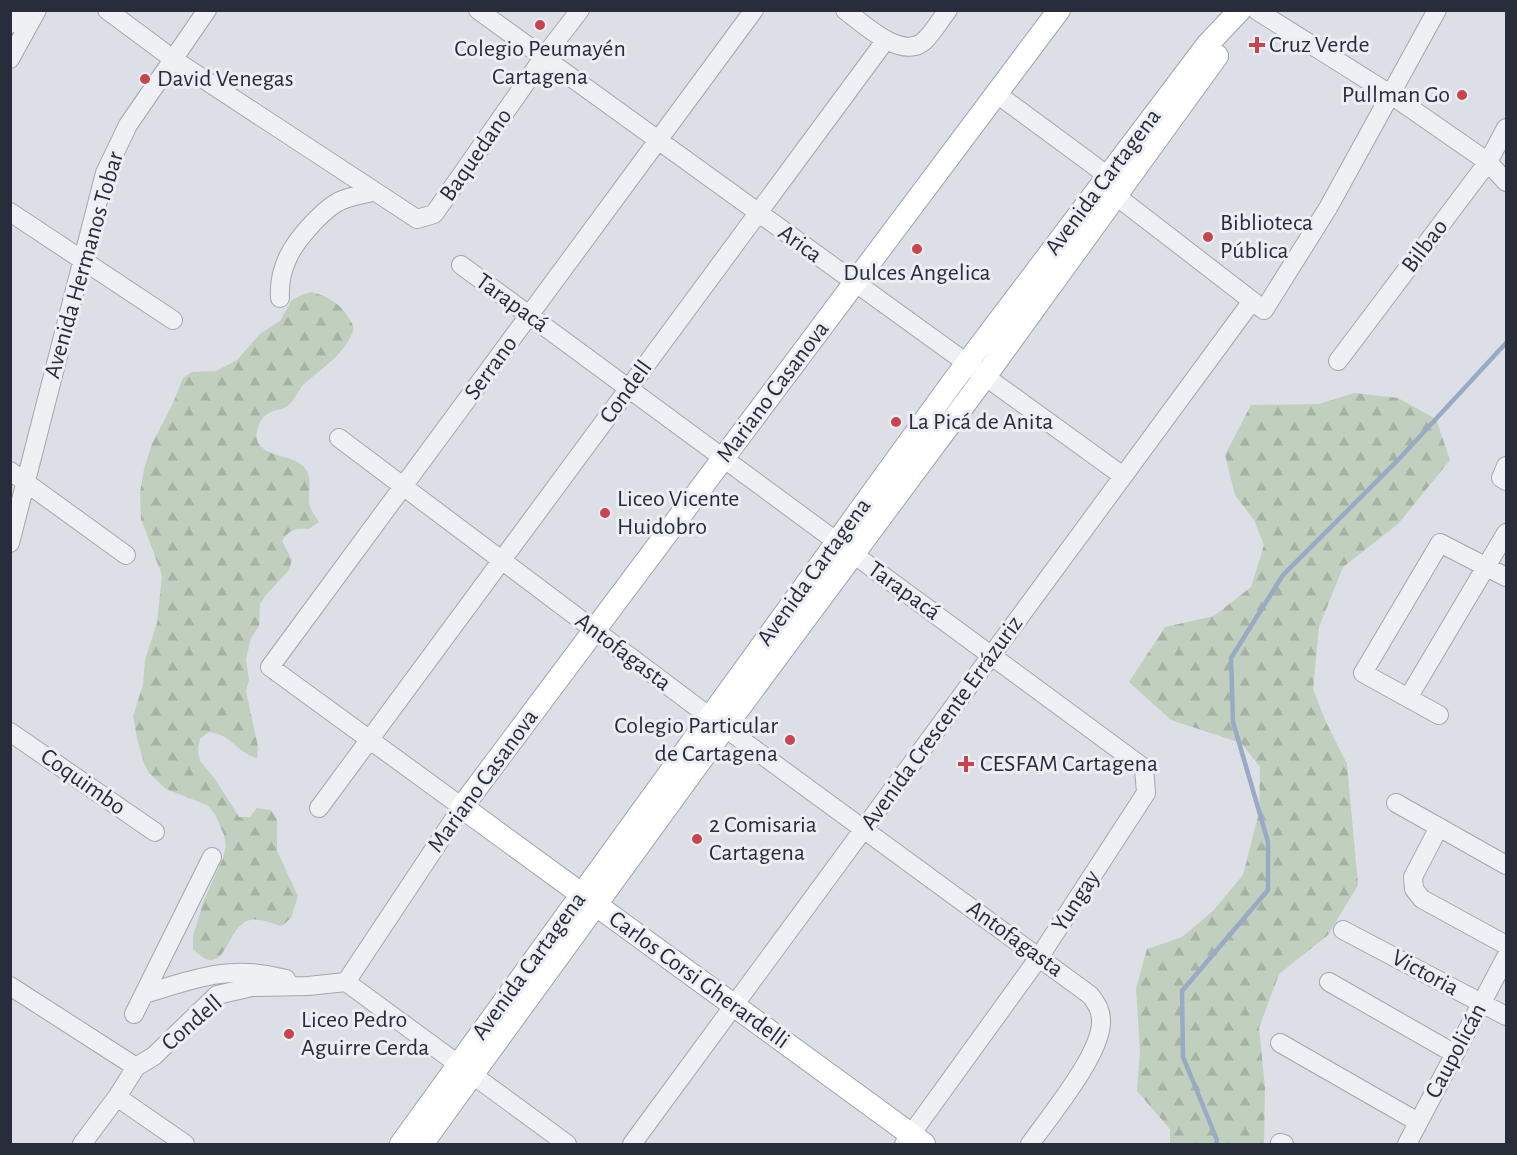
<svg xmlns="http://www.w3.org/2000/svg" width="1517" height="1155" viewBox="0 0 1517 1155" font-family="'Alegreya Sans',sans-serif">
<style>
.forest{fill:url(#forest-firs)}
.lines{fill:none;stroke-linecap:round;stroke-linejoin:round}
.stream{stroke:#99aac5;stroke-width:4.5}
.minor-casing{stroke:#a2a6af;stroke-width:20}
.major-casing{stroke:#9ca3b1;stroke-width:24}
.minor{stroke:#eff0f4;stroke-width:18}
.major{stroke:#fff;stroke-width:22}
.poi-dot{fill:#c7454f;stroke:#eceef4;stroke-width:2}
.labels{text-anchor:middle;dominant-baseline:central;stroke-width:6;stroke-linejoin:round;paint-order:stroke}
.poi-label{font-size:24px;fill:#272d3b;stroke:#eceef4;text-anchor:start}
.street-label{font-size:24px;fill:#272d3b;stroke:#eceef4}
</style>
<defs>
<pattern id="forest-firs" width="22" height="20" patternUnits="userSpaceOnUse" patternTransform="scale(1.5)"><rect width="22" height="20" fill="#c1cfbe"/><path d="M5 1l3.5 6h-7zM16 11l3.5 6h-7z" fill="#a6b2a4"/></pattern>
</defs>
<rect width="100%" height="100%" fill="#dcdfe6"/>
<path class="forest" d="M312,292C333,298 346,308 354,328C347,353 322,368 303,385C298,391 295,398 290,404C284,410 276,409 269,413C260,417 255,431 257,440C263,458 292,454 304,467C313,477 308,489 309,502C310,509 315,516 319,522L309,529C296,528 289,529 282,541L292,560L289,570L266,595L260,604L259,626L251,638L246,659L249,680L246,691L258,747L257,758C237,753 231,734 209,732L200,739L198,750L200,761L215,779L239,817H250L257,808L271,810L277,819V851L298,896L291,918L282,926C272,924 261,918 250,920C225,925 227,984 193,949V936L204,900L223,858L226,846L224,835L215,814L207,805L166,789L149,773L144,763L137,738L133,716L143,685L145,660L157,623L162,575L141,519L140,493L144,469L152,444L174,401L183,378L192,372L216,371L237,360L260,334L280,321L291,301L301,295Z
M1354,393L1398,398L1436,419L1450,460L1398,524L1343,567L1319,627L1313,689L1325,720L1347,764L1358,885L1328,935L1279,974L1259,1028L1265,1087L1264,1144H1170V1129L1137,1091L1140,1051L1136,988L1147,949L1182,937L1213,911L1243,875L1259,812L1260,767L1241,743L1171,720L1129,682L1165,627L1214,616L1251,587L1264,545L1254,520L1235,495L1225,455L1251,405L1319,404Z"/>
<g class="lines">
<path class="stream" d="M1216,1144L1217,1140L1183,1057L1182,991L1268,890V842L1233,722L1231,658L1283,575L1399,459L1506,343"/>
<g class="minor-casing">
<path id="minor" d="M107,10L173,59L417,219L434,214L543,58L580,10
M478,10L1123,476
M845,10C862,23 902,61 924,41C933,33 940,20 948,10
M1256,10L1390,94L1488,162L1506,182
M10,24L16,16L27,10
M10,59L37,10
M997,94L1092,164L1107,176L1124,202L1264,310L1328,208L1437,10
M10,212L173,320
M461,265L1144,768L1146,793L1040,956L904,1144
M280,298C278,267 293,244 313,223C321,215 328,207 338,202C349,196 363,195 374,191
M1338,361L1488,162L1506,128
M339,438L698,708L1090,995C1096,1002 1101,1010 1101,1020C1103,1052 1050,1116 1030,1144
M1506,466L1501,478L1506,481
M10,471L126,555
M10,543L105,173L128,125L207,10
M1408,698L1506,533
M1439,715L1363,673L1440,543L1506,577
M10,732L155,832
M1396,803L1506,865
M319,808L885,41
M1439,827L1413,877L1414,889L1422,899L1506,945
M1343,930L1506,1016
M346,982L462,807L270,667L754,10
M346,982L567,1144
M1329,982L1455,1054
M10,986L136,1067
M145,994C196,978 232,964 286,979
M134,1014L212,857
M1280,1043L1418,1122
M117,1097L185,1144
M1280,1143L1284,1144
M82,1144L117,1097L136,1067L154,1056L217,995L252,987L308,986L346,982
M632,1144L1252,301
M1407,1144L1506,957"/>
</g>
<g class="major-casing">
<path id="major" d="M401,1144L952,383L1207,45L1240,10
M422,1144L725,727L984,378L1217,56
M924,1144L462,807L1059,10"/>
</g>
<use href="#minor" class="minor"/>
<use href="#major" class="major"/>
</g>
<g class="poi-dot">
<circle cx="540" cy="25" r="6"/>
<path d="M1254 36h6v6h6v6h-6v6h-6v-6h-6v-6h6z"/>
<circle cx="145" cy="79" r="6"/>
<circle cx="1462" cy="95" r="6"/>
<circle cx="1208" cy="237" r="6"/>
<circle cx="917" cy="249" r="6"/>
<circle cx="896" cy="422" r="6"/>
<circle cx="605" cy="513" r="6"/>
<circle cx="790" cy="740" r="6"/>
<path d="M963 755h6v6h6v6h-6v6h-6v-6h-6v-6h6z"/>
<circle cx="697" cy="839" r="6"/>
<circle cx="289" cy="1034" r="6"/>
</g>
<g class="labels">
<g class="poi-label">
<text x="1269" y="45">Cruz Verde</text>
<text x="540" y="49" text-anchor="middle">Colegio Peumayén<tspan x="540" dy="28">Cartagena</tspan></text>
<text x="157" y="79">David Venegas</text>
<text x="1450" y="95" text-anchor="end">Pullman Go</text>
<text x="1220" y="223">Biblioteca<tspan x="1220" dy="28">Pública</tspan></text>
<text x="917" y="273" text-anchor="middle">Dulces Angelica</text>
<text x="908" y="422">La Picá de Anita</text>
<text x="617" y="499">Liceo Vicente<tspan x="617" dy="28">Huidobro</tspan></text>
<text x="778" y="726" text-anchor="end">Colegio Particular<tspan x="778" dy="28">de Cartagena</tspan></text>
<text x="980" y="764">CESFAM Cartagena</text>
<text x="709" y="825">2 Comisaria<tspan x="709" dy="28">Cartagena</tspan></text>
<text x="301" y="1020">Liceo Pedro<tspan x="301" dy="28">Aguirre Cerda</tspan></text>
</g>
<g class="street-label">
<text transform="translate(476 155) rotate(-55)">Baquedano</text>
<text transform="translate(1103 182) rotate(-53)">Avenida Cartagena</text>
<text transform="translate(800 244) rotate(36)">Arica</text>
<text transform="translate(1425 246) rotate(-53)">Bilbao</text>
<text transform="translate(84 265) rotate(-74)">Avenida Hermanos Tobar</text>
<text transform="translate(512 303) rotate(36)">Tarapacá</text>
<text transform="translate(491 368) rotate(-54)">Serrano</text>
<text transform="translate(626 392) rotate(-54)">Condell</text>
<text transform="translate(773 392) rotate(-53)">Mariano Casanova</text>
<text transform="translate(814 572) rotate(-54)">Avenida Cartagena</text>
<text transform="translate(904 591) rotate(36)">Tarapacá</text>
<text transform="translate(623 652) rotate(37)">Antofagasta</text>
<text transform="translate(942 723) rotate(-54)">Avenida Crescente Errázuriz</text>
<text transform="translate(483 781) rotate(-54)">Mariano Casanova</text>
<text transform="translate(83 782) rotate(35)">Coquimbo</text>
<text transform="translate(1076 901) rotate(-57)">Yungay</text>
<text transform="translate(1015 939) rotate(36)">Antofagasta</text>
<text transform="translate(529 966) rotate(-54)">Avenida Cartagena</text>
<text transform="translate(1425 973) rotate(28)">Victoria</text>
<text transform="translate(699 980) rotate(36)">Carlos Corsi Gherardelli</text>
<text transform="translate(192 1023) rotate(-41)">Condell</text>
<text transform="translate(1456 1051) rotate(-62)">Caupolicán</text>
</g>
</g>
<rect width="1517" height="1155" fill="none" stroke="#272d3b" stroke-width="24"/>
</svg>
